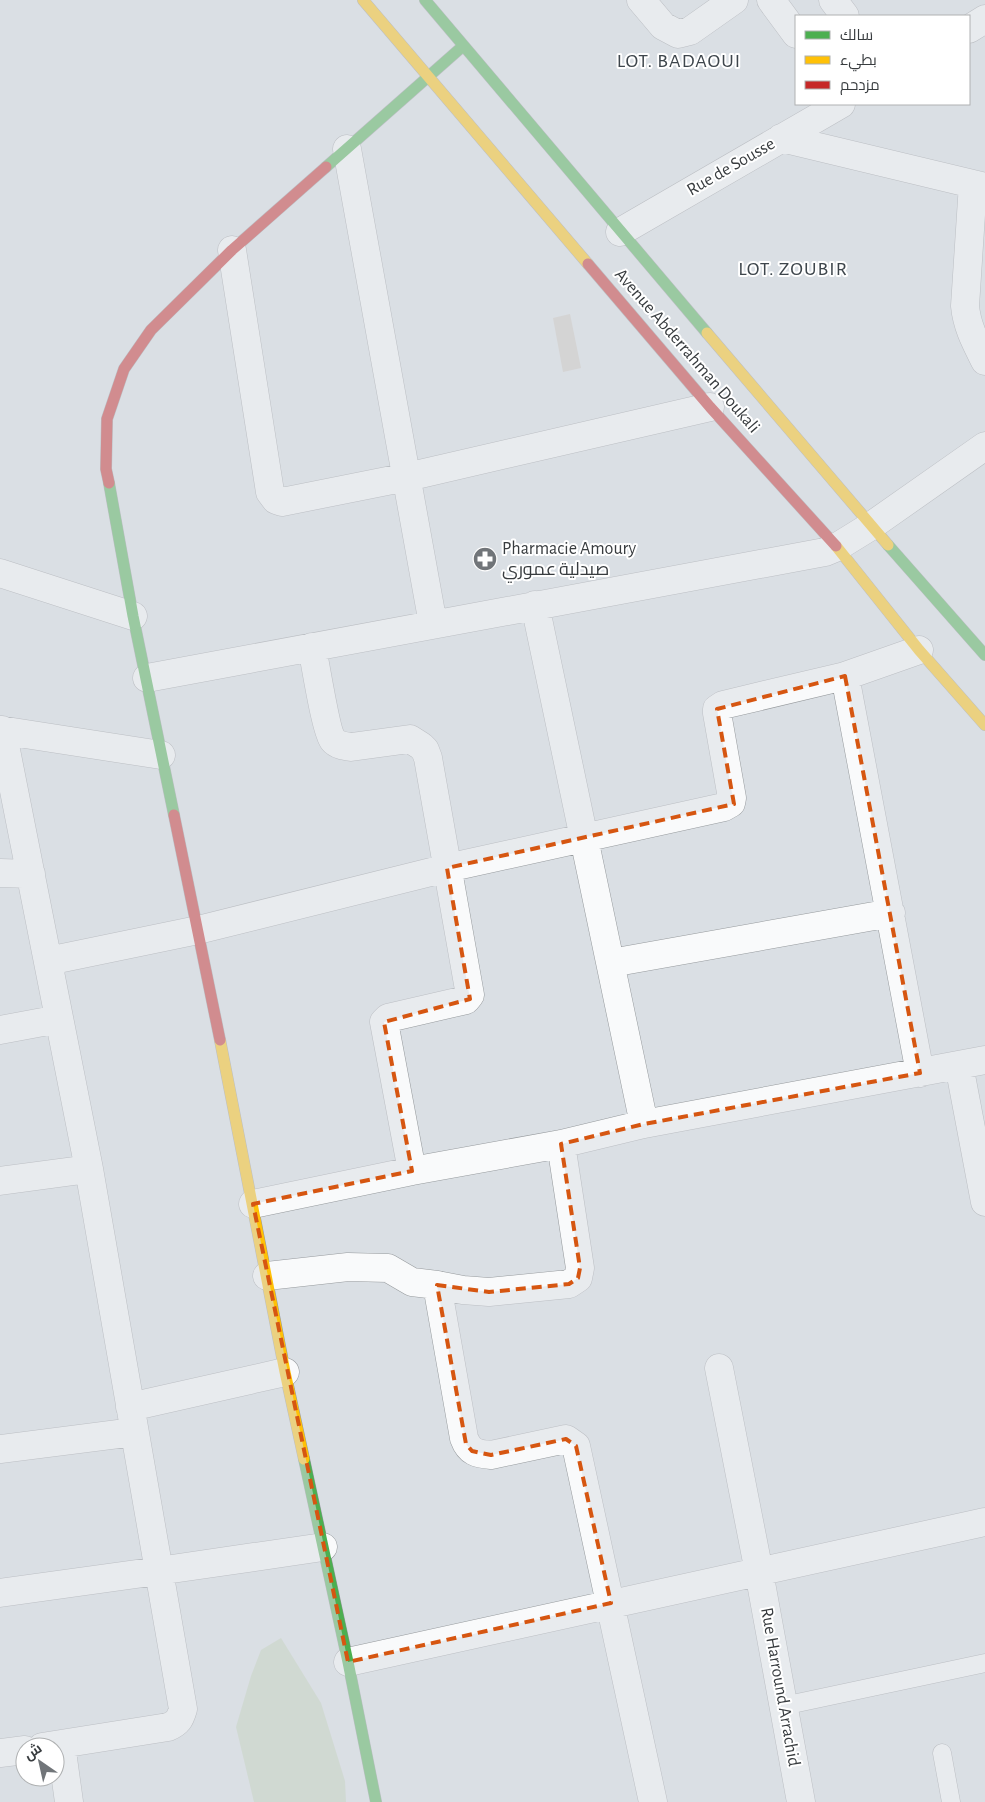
<svg xmlns="http://www.w3.org/2000/svg" width="985" height="1802" viewBox="0 0 985 1802" font-family="'Alegreya Sans',Cairo,sans-serif">
<style>
.green{fill:#c3d3bd}
.building{fill:#cdc8c0}
.lines{fill:none;stroke-linecap:round;stroke-linejoin:round}
.lane-casing{stroke:#969a9d;stroke-width:19}
.street-casing{stroke:#969a9d;stroke-width:29}
.fast-casing{stroke:#969a9d;stroke-width:12}
.slow-casing{stroke:#969a9d;stroke-width:12}
.jam-casing{stroke:#969a9d;stroke-width:12}
.lane{stroke:#f9fafb;stroke-width:18}
.street{stroke:#f9fafb;stroke-width:28}
.fast{stroke:#4caf50;stroke-width:11}
.slow{stroke:#ffc107;stroke-width:11}
.jam{stroke:#c62828;stroke-width:11}
.marked{fill:none;stroke:#d65611;stroke-width:4;stroke-dasharray:10 6;stroke-linejoin:round}
.labels{text-anchor:middle;dominant-baseline:central;stroke-width:4;stroke-linejoin:round;paint-order:stroke}
.street-label{font-size:18px;fill:#383c3f;stroke:#fff}
.poi-label{font-size:18px;fill:#383c3f;stroke:#fff;text-anchor:start}
.quarter-label{font-size:20px;letter-spacing:1px;fill:#3e464c;stroke:#fff}
</style>
<rect width="100%" height="100%" fill="#dadfe4"/>
<path class="green" d="M281,1638L321,1703L345,1781L346,1802H254L236,1727L251,1676L261,1650Z"/>
<path class="building" d="M570,314L581,368L563,372L553,318Z"/>
<g class="lines">
<g class="lane-casing">
<path id="lane" d="M783,1706L985,1663
M942,1753L951,1802"/>
</g>
<g class="street-casing">
<path id="street" d="M641,0L663,26L678,34L690,31L734,0
M771,0L796,34
M833,0L845,16
M969,29L985,19
M781,138L985,187
M347,149L433,624
M973,184L965,306C967,327 976,343 985,361
M620,232L841,104
M232,250L270,492L276,500L282,502L407,477L710,407
M0,573L133,616
M535,605L644,1124
M312,647C315,662 326,732 333,740C337,745 344,746 351,747L410,739L421,746L425,750L428,758L470,995L466,1000L388,1018L384,1022L412,1171
M919,650L845,676L920,1073
M147,678L825,552L837,547L871,526L985,446
M0,730L161,755
M2,730L89,1169L183,1709C180,1719 178,1723 168,1727L42,1747
M0,873L31,874
M48,961L198,930L447,868L724,807L731,803L732,798L717,713V709L723,705L845,676
M611,963L891,913
M0,1030L59,1019
M959,1065L985,1202
M561,1144L580,1268L578,1278L569,1284L489,1292L463,1290L437,1285L464,1438C469,1452 477,1454 491,1455L566,1439L576,1446L653,1802
M0,1181L89,1169
M253,1204L412,1171L561,1144L644,1124L985,1060
M267,1276L348,1267L388,1268L412,1282L437,1285
M719,1368L759,1572L801,1802
M130,1407L285,1372
M0,1449L134,1432
M0,1593L158,1571L323,1547
M348,1662L985,1522
M61,1744L69,1802
M0,1753L25,1750"/>
</g>
<g class="fast-casing">
<path id="fast" d="M425,0L707,333
M326,167L463,46
M109,483L133,616L174,815
M888,545L985,655
M304,1459L348,1662L376,1802"/>
</g>
<g class="slow-casing">
<path id="slow" d="M363,0L588,264
M707,333L888,545
M836,546L919,650L985,725
M220,1040L285,1372L304,1459"/>
</g>
<g class="jam-casing">
<path id="jam" d="M588,264L710,407L836,546
M109,483L106,469L107,419L124,369L151,330L232,250L326,167
M174,815L220,1040"/>
</g>
<use href="#lane" class="lane"/>
<use href="#street" class="street"/>
<use href="#fast" class="fast"/>
<use href="#slow" class="slow"/>
<use href="#jam" class="jam"/>
</g>
<path d="M0 0H985V1802H0ZM845,676L920,1073L644,1124L561,1144L580,1268L578,1278L569,1284L489,1292L437,1285L466,1444L472,1451L491,1455L566,1439L576,1446L611,1603L348,1662L253,1204L412,1171L384,1022L470,999L447,868L734,804L717,709Z" fill="#dadfe4" fill-opacity=".55" fill-rule="evenodd"/>
<path class="marked" d="M845,676L920,1073L644,1124L561,1144L580,1268L578,1278L569,1284L489,1292L437,1285L466,1444L472,1451L491,1455L566,1439L576,1446L611,1603L348,1662L253,1204L412,1171L384,1022L470,999L447,868L734,804L717,709Z"/>
<defs>
<g id="pharmacy-disc" transform="scale(1.25)"><circle r="9.5" fill="#717579" stroke="#fff"/><path d="M-2-6h4v4h4v4h-4v4h-4v-4h-4v-4h4Z" fill="#fff"/></g>
</defs>
<g fill-rule="evenodd">
<use href="#pharmacy-disc" x="485" y="559"/>
</g>
<g class="labels">
<g class="street-label">
<text transform="translate(731 167) rotate(-30)">Rue de Sousse</text>
<text transform="translate(687 351) rotate(49)">Avenue Abderrahman Doukali</text>
<text transform="translate(780 1687) rotate(80)">Rue Harround Arrachid</text>
</g>
<g class="poi-label">
<text x="502" y="549">Pharmacie Amoury<tspan x="502" dy="21">صيدلية عموري</tspan></text>
</g>
<g class="quarter-label">
<text x="679" y="61">LOT. BADAOUI</text>
<text x="793" y="269">LOT. ZOUBIR</text>
</g>
</g>
<rect x="795" y="15" width="175" height="90" fill="#ffffff" stroke="#afb1b2"/>
<rect x="805" y="31" width="25" height="8" fill="#4caf50" stroke="#afb1b2"/>
<text x="840" y="40" font-size="15" fill="#383c3f">سالك</text>
<rect x="805" y="56" width="25" height="8" fill="#ffc107" stroke="#afb1b2"/>
<text x="840" y="65" font-size="15" fill="#383c3f">بطيء</text>
<rect x="805" y="81" width="25" height="8" fill="#c62828" stroke="#afb1b2"/>
<text x="840" y="90" font-size="15" fill="#383c3f">مزدحم</text>
<g transform="translate(40 1762) rotate(326)"><circle r="24" fill="#ffffff" stroke="#afb1b2"/>
<path d="M0-4L9 19L0 12L-9 19Z" fill="#717579"/>
<text y="-8" font-size="14" font-weight="bold" text-anchor="middle" fill="#383c3f">ش</text>
</g>
</svg>
